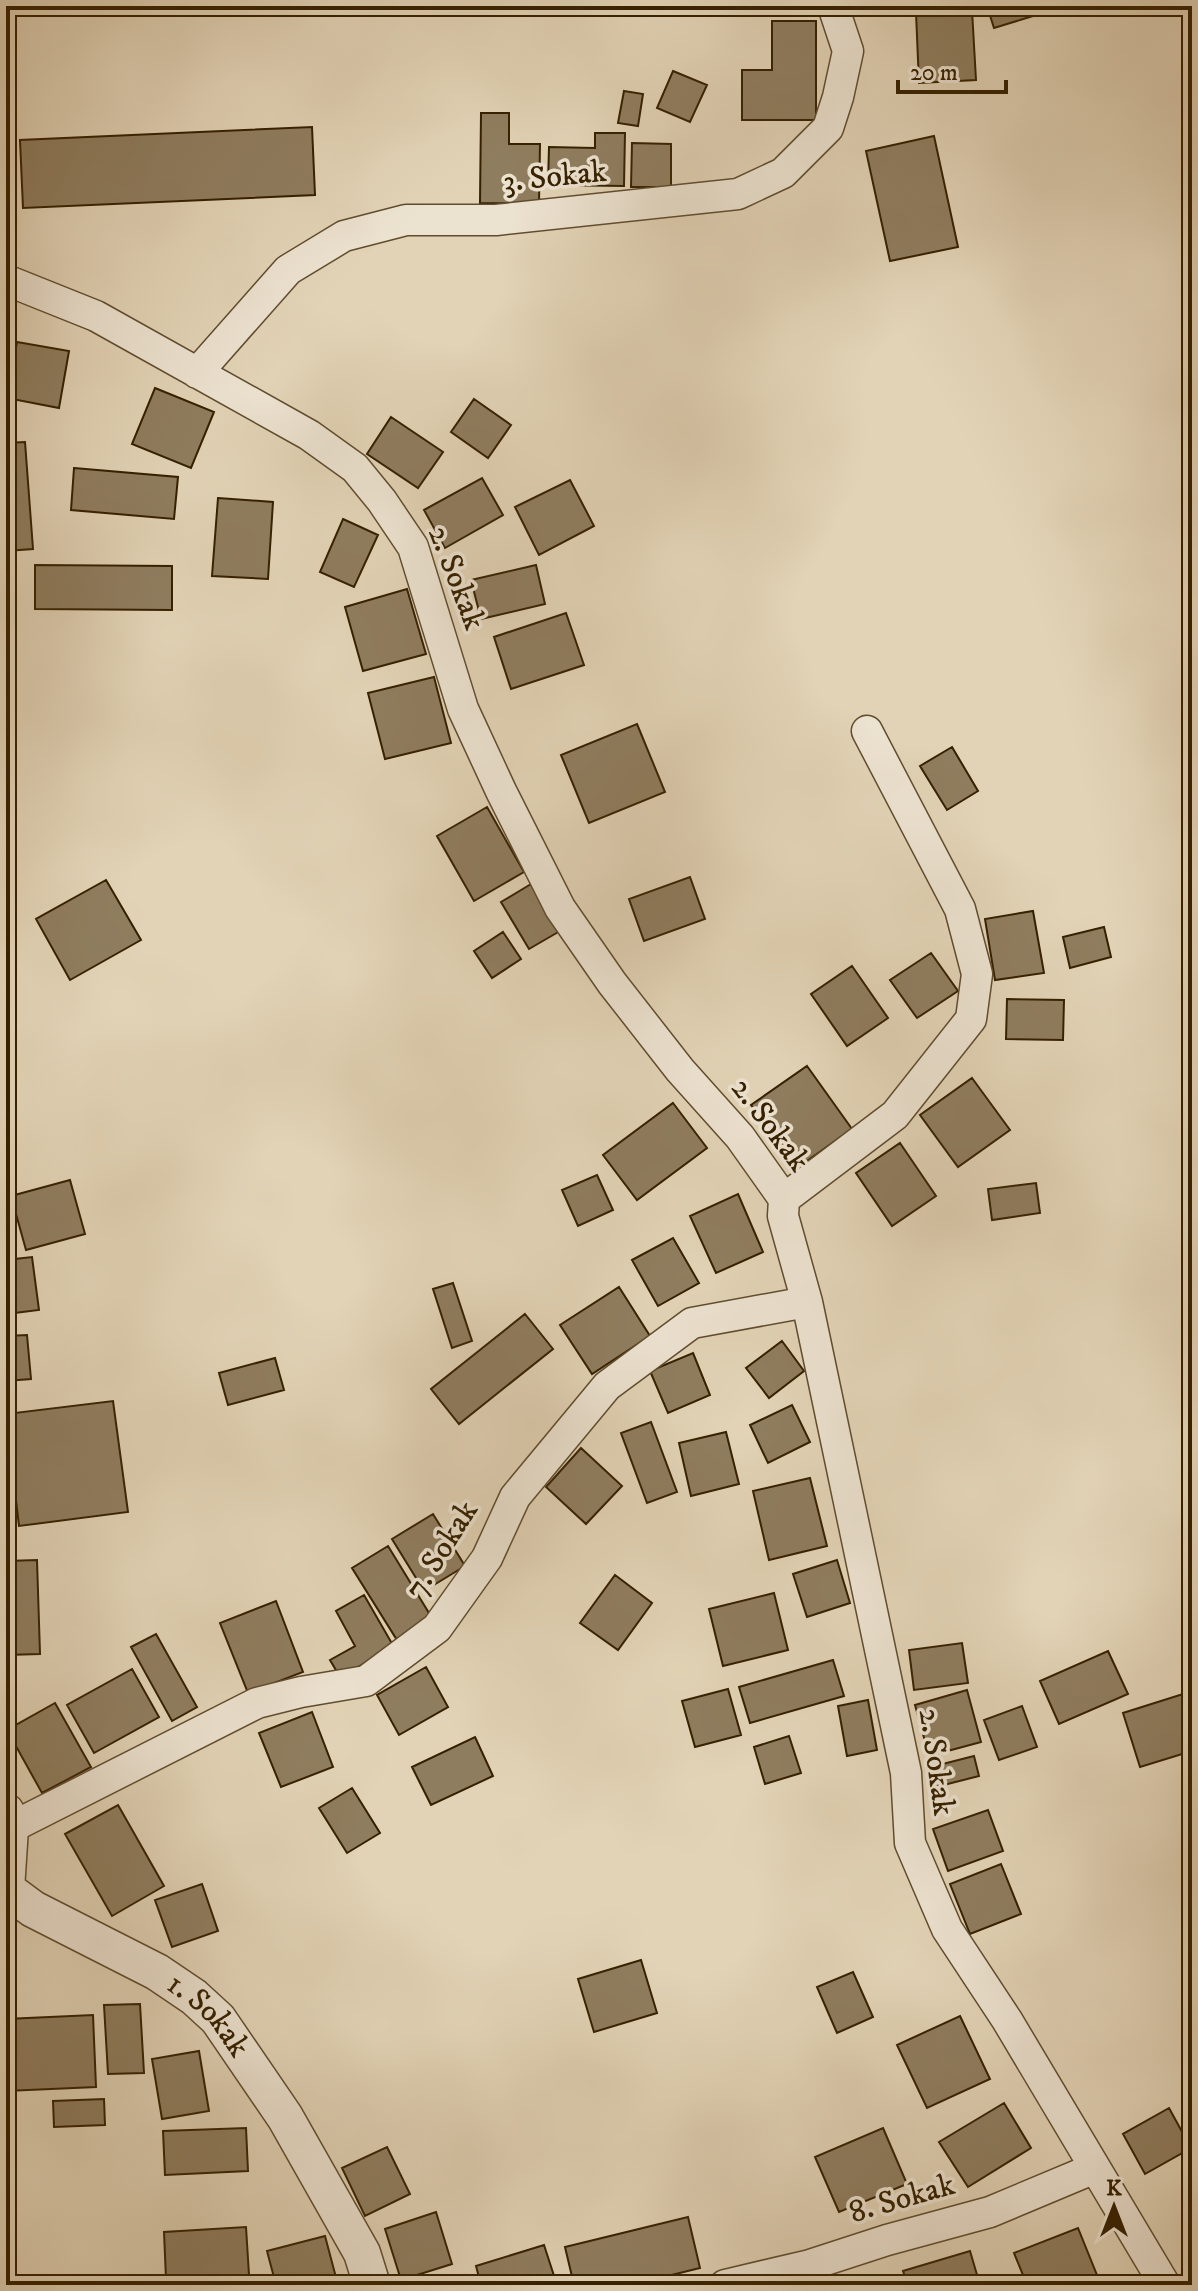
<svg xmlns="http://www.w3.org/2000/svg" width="1198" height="2291" viewBox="0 0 1198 2291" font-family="'IM FELL DW Pica',serif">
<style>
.building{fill:#8f7d5f;stroke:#352000;stroke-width:2}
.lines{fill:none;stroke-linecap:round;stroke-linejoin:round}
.minor-casing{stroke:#604d2e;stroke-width:33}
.tertiary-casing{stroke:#604d2e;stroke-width:39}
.minor{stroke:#ece2d0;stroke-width:30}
.tertiary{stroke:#ece2d0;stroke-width:36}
.labels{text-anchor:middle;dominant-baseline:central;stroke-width:7;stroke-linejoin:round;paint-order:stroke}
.street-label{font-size:32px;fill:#352000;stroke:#ece2d0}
</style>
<rect width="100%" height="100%" fill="#e2d3b6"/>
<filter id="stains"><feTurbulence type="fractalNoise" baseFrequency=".0025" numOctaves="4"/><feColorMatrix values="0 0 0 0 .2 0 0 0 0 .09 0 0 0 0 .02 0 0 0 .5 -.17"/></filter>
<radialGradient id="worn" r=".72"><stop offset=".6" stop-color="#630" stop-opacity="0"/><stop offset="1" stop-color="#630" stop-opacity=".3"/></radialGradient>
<path class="building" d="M987,6H1044L1046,12L994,28Z
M972,10L976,80L919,83L916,13Z
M772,21H816V120H742V70H772Z
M673,71L707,85L690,122L657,108Z
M624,91L643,94L638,126L618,123Z
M481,113H509V144H540L539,204L480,203Z
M312,127L315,195L23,208L20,140Z
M595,133H625L624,186L548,185L549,147L595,148Z
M934,136L958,247L890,261L866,151Z
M632,143L671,144V187H631Z
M17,342L69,351L59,408L7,398Z
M155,388L214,412L191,468L132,444Z
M474,399L511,425L488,458L451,432Z
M391,417L443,452L418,488L367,454Z
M25,442L33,549L6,551V443Z
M74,468L178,477L174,519L71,510Z
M482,478L503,515L445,548L424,510Z
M570,480L594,526L539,555L515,507Z
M218,498L273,502L268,579L212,576Z
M343,519L378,535L354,587L320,572Z
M35,565L172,566V610L35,609Z
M536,565L545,604L481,619L471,580Z
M14,567L16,606H6V568Z
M407,589L426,654L363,671L345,607Z
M566,613L584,665L511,689L494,637Z
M434,677L451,743L385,759L368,693Z
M637,724L665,792L589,823L561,755Z
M952,747L978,791L947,810L920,766Z
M487,807L524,872L474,901L437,836Z
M690,877L705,919L644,941L629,899Z
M106,880L141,940L70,980L36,919Z
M531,884L560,931L529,949L501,902Z
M1033,911L1044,973L995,980L985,919Z
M1104,927L1111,957L1070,968L1063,937Z
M503,932L521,959L492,978L474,951Z
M931,953L958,991L917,1018L890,980Z
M852,966L888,1018L847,1046L811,994Z
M1007,999L1064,1000L1063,1040L1006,1039Z
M807,1066L852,1129L797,1168L751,1105Z
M972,1078L1010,1130L958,1167L920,1115Z
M673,1103L707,1148L637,1200L603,1155Z
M900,1143L936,1196L892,1226L856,1173Z
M597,1175L613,1210L578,1226L562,1190Z
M70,1180L85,1234L26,1250L11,1196Z
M1036,1183L1040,1213L992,1220L988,1189Z
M738,1194L763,1252L716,1273L690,1216Z
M673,1238L699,1283L658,1306L632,1260Z
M32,1257L39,1310L6,1314V1260Z
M453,1283L472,1341L452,1348L433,1289Z
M619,1287L650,1336L592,1374L560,1325Z
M525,1314L553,1349L459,1424L431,1389Z
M27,1335L31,1379L6,1381V1336Z
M782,1341L804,1371L769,1398L746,1368Z
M693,1353L710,1395L668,1413L650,1371Z
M275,1358L284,1390L228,1405L219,1373Z
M113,1401L128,1512L19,1526L6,1414Z
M792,1405L810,1442L768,1463L750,1425Z
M651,1422L677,1492L647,1503L621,1433Z
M726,1432L739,1484L691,1496L679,1443Z
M581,1448L622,1486L586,1524L546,1487Z
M810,1478L827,1546L769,1560L753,1491Z
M433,1514L465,1566L424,1591L392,1539Z
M388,1546L432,1618L397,1640L352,1568Z
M37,1560L40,1654L6,1655V1561Z
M837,1560L850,1603L807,1617L793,1574Z
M615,1575L652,1603L618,1650L580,1623Z
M774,1593L788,1650L723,1666L709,1609Z
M364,1595L394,1647L340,1677L330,1660L355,1646L336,1611Z
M276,1601L303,1672L248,1693L220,1623Z
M156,1634L197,1707L172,1721L131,1647Z
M962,1643L968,1683L914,1690L909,1650Z
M1108,1651L1128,1694L1059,1724L1040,1681Z
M833,1660L844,1696L750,1723L739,1687Z
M426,1667L448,1707L399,1735L377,1695Z
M132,1669L159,1717L94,1753L67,1705Z
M728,1689L741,1735L695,1747L682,1701Z
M967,1690L981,1742L929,1756L915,1705Z
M1183,1694L1192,1722V1751L1140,1767L1123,1713Z
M868,1700L877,1750L847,1756L838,1706Z
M55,1703L91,1767L42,1793L7,1730Z
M1022,1706L1037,1747L999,1760L984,1720Z
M312,1712L333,1767L281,1787L259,1733Z
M789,1736L801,1773L765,1784L754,1747Z
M475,1737L493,1776L431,1805L412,1767Z
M974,1756L979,1776L936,1787L931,1767Z
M352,1788L380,1833L347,1853L319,1808Z
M118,1805L164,1886L112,1916L65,1834Z
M988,1810L1003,1851L948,1871L933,1829Z
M1001,1864L1021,1914L970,1934L950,1884Z
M202,1884L218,1931L172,1947L155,1900Z
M641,1960L657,2013L594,2032L578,1979Z
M853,1972L873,2017L837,2033L817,1987Z
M140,2004L144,2073L108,2074L104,2005Z
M93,2015L96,2087L6,2091V2019Z
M960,2016L990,2079L927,2108L897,2045Z
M199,2051L209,2111L162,2119L152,2059Z
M104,2099L105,2125L54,2127L53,2101Z
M1004,2103L1031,2148L968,2187L939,2142Z
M1169,2108L1191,2148L1145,2174L1123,2134Z
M246,2128L248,2171L165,2175L163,2131Z
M883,2128L907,2184L839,2212L815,2157Z
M387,2147L410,2194L365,2216L342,2168Z
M436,2212L452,2264L401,2280L385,2229Z
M688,2217L700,2268L631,2285H574L565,2247Z
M246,2227L249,2275L166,2279L164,2232Z
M1078,2228L1101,2285H1027L1014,2253Z
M325,2236L338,2285H276L267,2251Z
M544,2245L557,2285H481L476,2266Z
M970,2251L980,2285H908L903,2271Z
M465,2275L468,2285H429Z"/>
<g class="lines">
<g class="minor-casing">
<path id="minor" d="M6,280L96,316L309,435L355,468L382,501L413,547L463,709L501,791L560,908L612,983L680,1070L740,1137L784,1199L783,1216L807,1302L906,1773L910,1843L947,1929L1007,2020L1165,2285
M197,373L288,270L344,236L406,220H496L738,194L783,173L828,128L838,97L848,51L833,6
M784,1199L895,1115L971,1019L977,974L960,909L867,731
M10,1828L257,1703L301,1692L366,1681L437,1628L487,1558L515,1497L607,1386L692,1323L807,1302
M725,2285L810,2265L887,2240L990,2212L1095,2168"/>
</g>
<g class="tertiary-casing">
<g id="tertiary">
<path id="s1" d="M6,1812L10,1828L6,1889L33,1909L157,1972L194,1997L218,2019L285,2117L362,2253L372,2285"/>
</g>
</g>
<use href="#minor" class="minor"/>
<use href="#tertiary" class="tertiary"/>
</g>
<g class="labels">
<g class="street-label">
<text transform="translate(555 177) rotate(-6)">3. Sokak</text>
<text transform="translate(456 578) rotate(69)">2. Sokak</text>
<text transform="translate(770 1125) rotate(53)">2. Sokak</text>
<text transform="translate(442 1550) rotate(-58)">7. Sokak</text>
<text transform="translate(936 1762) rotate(82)">2. Sokak</text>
<text stroke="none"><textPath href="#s1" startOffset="318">1. Sokak</textPath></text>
<text transform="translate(902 2199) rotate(-16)">8. Sokak</text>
</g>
</g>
<rect width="1198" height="2291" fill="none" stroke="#e2d3b6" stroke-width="32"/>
<rect x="8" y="8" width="1182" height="2275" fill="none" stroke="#352000" stroke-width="4"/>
<rect x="16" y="16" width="1166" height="2259" fill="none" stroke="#352000" stroke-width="2"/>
<g transform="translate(1114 2207)" stroke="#ece2d0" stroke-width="6" paint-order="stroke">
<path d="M0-6L14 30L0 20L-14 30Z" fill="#352000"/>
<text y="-12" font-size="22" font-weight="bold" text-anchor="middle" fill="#352000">K</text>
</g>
<path d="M898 80v12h108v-12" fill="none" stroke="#352000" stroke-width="4"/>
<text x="910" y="80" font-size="24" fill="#352000" stroke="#ece2d0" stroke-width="6" paint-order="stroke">20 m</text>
<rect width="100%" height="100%" filter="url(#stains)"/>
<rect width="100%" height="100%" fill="url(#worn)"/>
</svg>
